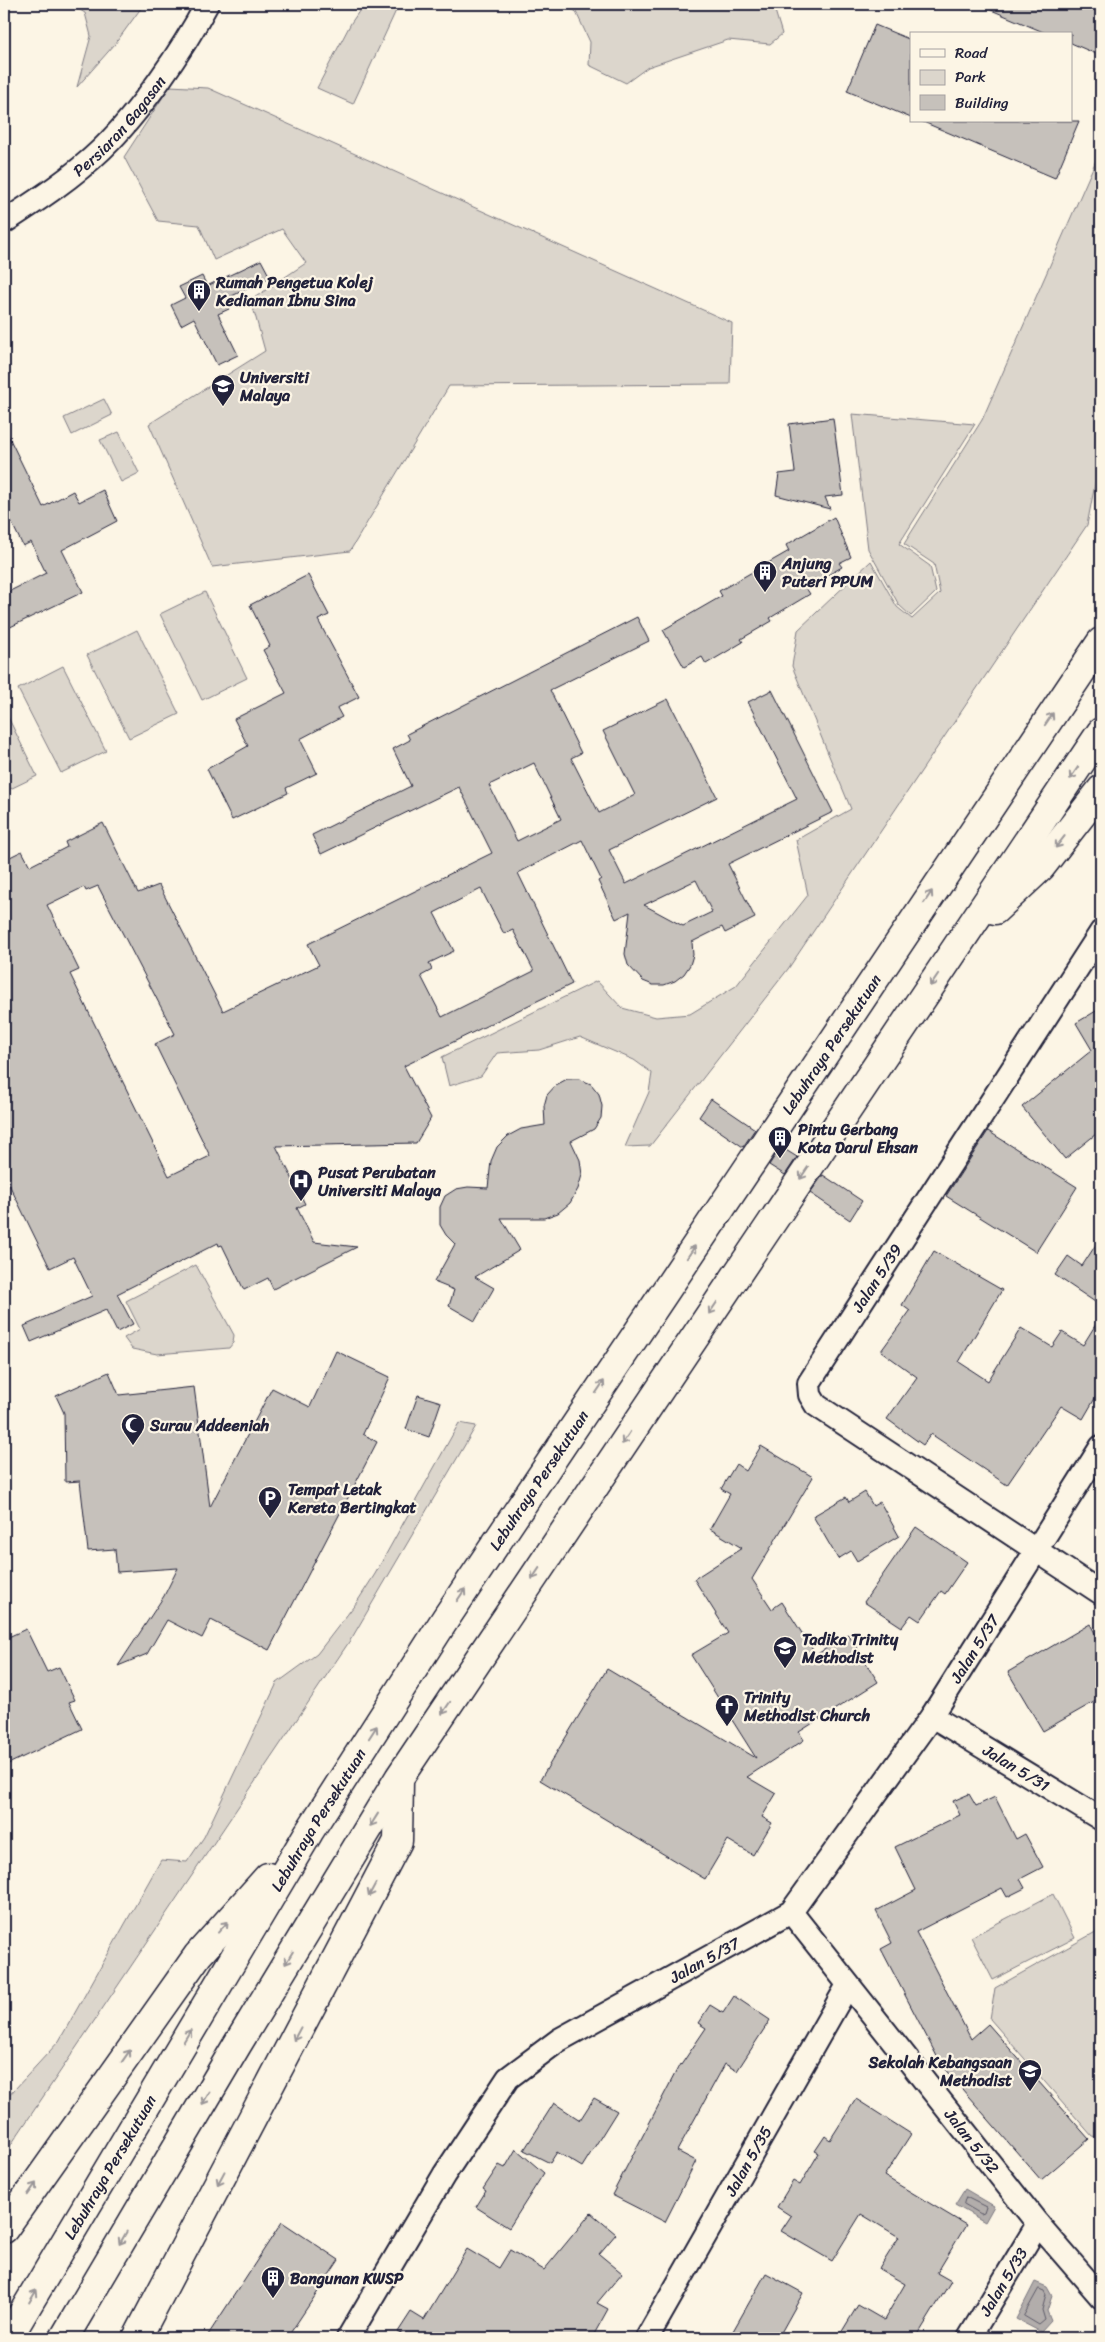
<svg xmlns="http://www.w3.org/2000/svg" width="1105" height="2342" viewBox="0 0 1105 2342" font-family="Sriracha,sans-serif">
<style>
.green{fill:#dcd6cc;stroke:#7f7c84}
.water{fill:#b2adab;stroke:#78757e}
.lines{fill:none;stroke-linecap:round;stroke-linejoin:round}
.shore{stroke:#5c5a68;stroke-width:1}
.building{fill:#c6c1bb;stroke:#22223b;fill-rule:evenodd}
.minor-casing{stroke:#22223b;stroke-width:26}
.highway-casing{stroke:#22223b;stroke-width:31}
.minor{stroke:#fcf5e5;stroke-width:22}
.highway{stroke:#fcf5e5;stroke-width:28}
.oneway{stroke:#9a9698}
.labels{text-anchor:middle;dominant-baseline:central;stroke-width:4.5;stroke-linejoin:round;paint-order:stroke}
.street-label{font-size:16px;fill:#22223b;stroke:#fcf5e5}
.poi-label{font-size:16px;font-weight:bold;fill:#22223b;stroke:#fcf5e5;text-anchor:start}
</style>
<rect width="100%" height="100%" fill="#fcf5e5"/>
<filter id="ink" filterUnits="userSpaceOnUse"><feTurbulence type="fractalNoise" baseFrequency=".02" numOctaves="2"/><feDisplacementMap in="SourceGraphic" scale="10" xChannelSelector="R" yChannelSelector="G"/><feConvolveMatrix kernelMatrix="1 2 1 2 8 2 1 2 1" color-interpolation-filters="sRGB"/></filter>
<g filter="url(#ink)">
<path class="green" d="M70,4H144L115,44L77,87L91,36L85,13Z
M364,4H399L353,104L317,88L351,23Z
M567,4H773L782,34L770,44L728,40L648,67L626,83L589,65L590,42L576,12Z
M170,86L208,88L732,323L730,384L449,386L350,551L212,567L149,424L265,351L251,300L306,263L282,229L214,260L199,225L158,221L124,157Z
M1101,149V314L1096,333L1101,454L1087,525L788,969L650,1146L625,1147L649,1092L652,1073L634,1060L580,1037L539,1050L497,1053L481,1076L449,1086L442,1057L597,981L622,1008L656,1017L690,1014L736,986L808,895L796,840L851,809L792,666L798,630L871,561L897,607L912,619L940,593L934,564L904,544L982,420Z
M104,399L112,415L72,435L64,418Z
M852,414L975,424L899,544L930,566L936,592L911,616L899,605L868,549Z
M119,432L139,473L121,482L100,440Z
M205,592L247,678L202,700L160,614Z
M137,630L179,714L129,738L87,655Z
M63,666L106,751L61,773L18,689Z
M4,709L37,776L6,791L4,786Z
M196,1265L234,1335L233,1343L229,1348L157,1354L132,1349L124,1338L140,1329L126,1301Z
M459,1423L476,1426L353,1636L4,2155V2101L59,2041L161,1860L187,1862L204,1837L277,1683L317,1654L357,1602L375,1574Z
M1053,1894L1075,1938L993,1980L971,1937Z
M1101,1929V2138L1092,2136L990,2019L995,1988Z"/>
<path class="water" d="M965,2189L994,2206L985,2222L955,2205Z
M1035,2282L1047,2287L1052,2296L1047,2311L1051,2321L1041,2332L1016,2319Z"/>
<g class="lines">
<path class="shore" d="M966,2197L986,2207L984,2213L981,2214L964,2204Z
M1039,2289L1044,2291L1046,2295L1042,2310L1045,2320L1039,2325L1024,2316Z"/>
</g>
<path class="building" d="M977,4H1101V56L1071,43V34H1048Z
M875,25L911,40V118L847,91Z
M921,121H1079L1055,178Z
M261,260L270,277L224,300L229,309L218,314L238,355L217,365L194,318L181,325L171,305L185,298L179,287L202,276L207,286Z
M833,418L843,495L825,497L830,509L776,495L779,474L795,472L789,424Z
M4,427L43,507L73,491L79,502L103,490L117,521L62,550L83,592L4,630V594L46,573L31,542L23,546L4,507Z
M834,517L851,557L839,563L842,567L806,588L810,594L770,618L772,621L741,639L743,642L706,664L702,657L684,667L663,630L722,596L719,591L789,551L786,545Z
M308,575L329,615L318,620L359,697L337,708L342,717L300,739L317,773L286,788L288,793L232,820L207,769L248,746L234,719L286,693L263,650L270,646L250,605Z
M637,617L649,641L550,690L581,753L571,758L599,813L635,795L603,731L668,699L717,797L609,850L626,884L797,799L748,702L772,690L833,812L728,864L755,918L725,933L722,927L692,942L693,955L690,965L684,974L675,981L664,985H653L643,981L628,965L625,954L630,912L616,919L598,881L601,879L582,840L518,873L572,984L404,1066L431,1118L416,1143L276,1146L305,1204L297,1208L314,1242L357,1247L273,1289L268,1278L244,1290L222,1245L219,1246L218,1243L117,1294L133,1324L117,1332L106,1310L31,1342L24,1326L92,1296L73,1257L50,1268L4,1174V860L22,851L30,866L67,847L65,842L103,823L138,893L159,885L223,1011L319,965L308,944L492,853L459,787L321,854L312,835L411,786L393,749L410,740L407,734ZM534,763L561,819L517,841L489,785ZM696,880L712,912L683,926L644,905ZM98,886L175,1034L155,1044L210,1156L169,1176L70,974L79,970L47,905L84,887L86,891ZM481,889L504,934L513,930L534,971L442,1017L421,976L432,970L429,963L454,951L434,913Z
M1101,1008V1130L1065,1159L1022,1107L1092,1050L1076,1023Z
M567,1079H579L591,1084L599,1094L602,1106L601,1118L594,1129L571,1141L580,1160L582,1175L578,1189L570,1203L558,1213L544,1218H501L520,1250L475,1277L494,1288L475,1321L449,1306L454,1290L434,1282L455,1244L446,1235L440,1225V1207L445,1196L456,1189L468,1187L488,1188L491,1161L497,1147L508,1136L521,1129L545,1125L544,1106L547,1095L556,1085Z
M711,1099L755,1129L743,1147L699,1117Z
M988,1131L1077,1187L1036,1252L946,1196Z
M781,1147L797,1157L785,1175L769,1165Z
M823,1175L862,1201L850,1220L810,1193Z
M1101,1237V1306L1055,1275L1068,1256L1082,1266Z
M934,1251L1002,1290L959,1362L988,1381L1021,1328L1052,1347L1062,1332L1083,1345L1101,1316V1388L1083,1419L1061,1406L1007,1485L931,1434L923,1445L887,1419L917,1377L881,1351L910,1311L902,1305Z
M336,1351L390,1377L363,1434L377,1442L269,1650L211,1620L202,1638L167,1620L147,1654L118,1666L164,1596L178,1568L117,1572L115,1549L88,1551L80,1481L65,1482L64,1413L56,1396L109,1372L119,1395L194,1387L210,1507L272,1388L310,1407Z
M418,1395L441,1402L429,1437L406,1429Z
M761,1446L813,1477L752,1579L772,1609L782,1602L816,1655L848,1634L878,1682L799,1732L804,1740L747,1777L776,1794L762,1817L772,1823L753,1855L728,1840L705,1879L540,1780L607,1669L756,1758L691,1655L728,1633L694,1579L742,1548L710,1529L730,1494L721,1489L736,1464L746,1471Z
M865,1492L873,1506L880,1502L899,1536L857,1561L851,1551L838,1559L813,1516L846,1497L849,1502Z
M916,1527L967,1562L945,1594L941,1591L920,1621L911,1615L902,1627L864,1602Z
M1090,1624L1101,1644V1658L1095,1662L1101,1672V1698L1043,1731L1008,1672Z
M26,1629L47,1672L59,1667L75,1700L69,1702L82,1729L4,1766V1639Z
M969,1794L976,1806L995,1797L1016,1839L1025,1834L1043,1867L1020,1879L1025,1888L1007,1897L1002,1888L916,1932L971,2039L988,2024L1089,2139L1041,2180L942,2066L881,1949L892,1943L876,1911L916,1890L895,1847L960,1815L953,1801Z
M734,1996L770,2020L737,2071L725,2064L677,2151L696,2161L665,2222L612,2195L680,2064L681,2065L706,2028L698,2023L710,2005L723,2013Z
M594,2098L617,2111L582,2167L557,2152L550,2163L524,2150L554,2103L580,2120Z
M856,2099L911,2134L884,2176L966,2225L937,2273L951,2281L916,2338H838L858,2305L884,2320L905,2284L879,2269L899,2237L861,2214L832,2261L781,2231L791,2216L777,2207L793,2181L800,2185L819,2153L815,2151L825,2136L830,2140Z
M516,2149L544,2173L509,2228L476,2207L486,2191L483,2189L499,2165L505,2168Z
M591,2213L616,2234L599,2254L622,2273L597,2303L608,2309L592,2338H408L398,2332L411,2312L424,2320L467,2249L499,2268L510,2250L544,2270Z
M282,2222L339,2260L287,2338H206Z
M766,2273L803,2293L778,2338H729Z"/>
<g class="lines">
<g class="minor-casing">
<g id="minor">
<path id="s1" d="M4,222C38,200 73,177 102,149C140,112 182,51 207,4"/>
<path d="M1101,932L809,1383L810,1395L816,1405L1101,1593"/>
<path id="s2" d="M932,1716L1101,1819"/>
<path id="s3" d="M791,1912L1038,2224L1101,2297"/>
<path id="s4" d="M348,2338L444,2175L508,2078L559,2040L791,1912L932,1716L1101,1447"/>
<path id="s5" d="M647,2338L848,1985"/>
<path id="s6" d="M969,2338L1038,2224"/>
</g>
</g>
<g class="highway-casing">
<g id="highway">
<path d="M995,910L1041,867L1101,790"/>
<path d="M4,2229L198,1955L268,1877"/>
<path id="s7" d="M8,2338L309,1832L446,1618L1101,642"/>
<path d="M64,2338L237,2045L399,1778L1101,732"/>
<path d="M137,2338L398,1841L399,1780"/>
</g>
</g>
<use href="#minor" class="minor"/>
<use href="#highway" class="highway"/>
</g>
<defs><path id="oneway-shaft" d="M-6 0H5M1.5-3L5.5 0L1.5 3" fill="none" stroke-width="1.6" stroke-linecap="round" stroke-linejoin="round" transform="scale(1.25)"/></defs>
<g class="oneway">
<use href="#oneway-shaft" transform="translate(1049 719) rotate(-56)"/>
<use href="#oneway-shaft" transform="translate(1074 773) rotate(124)"/>
<use href="#oneway-shaft" transform="translate(1060 842) rotate(128)"/>
<use href="#oneway-shaft" transform="translate(928 897) rotate(-56)"/>
<use href="#oneway-shaft" transform="translate(934 980) rotate(124)"/>
<use href="#oneway-shaft" transform="translate(804 1173) rotate(124)"/>
<use href="#oneway-shaft" transform="translate(691 1252) rotate(-56)"/>
<use href="#oneway-shaft" transform="translate(713 1308) rotate(124)"/>
<use href="#oneway-shaft" transform="translate(600 1387) rotate(-56)"/>
<use href="#oneway-shaft" transform="translate(626 1438) rotate(124)"/>
<use href="#oneway-shaft" transform="translate(536 1573) rotate(124)"/>
<use href="#oneway-shaft" transform="translate(461 1595) rotate(-56)"/>
<use href="#oneway-shaft" transform="translate(446 1708) rotate(124)"/>
<use href="#oneway-shaft" transform="translate(373 1732) rotate(-57)"/>
<use href="#oneway-shaft" transform="translate(374 1820) rotate(122)"/>
<use href="#oneway-shaft" transform="translate(372 1890) rotate(118)"/>
<use href="#oneway-shaft" transform="translate(223 1927) rotate(-48)"/>
<use href="#oneway-shaft" transform="translate(289 1958) rotate(121)"/>
<use href="#oneway-shaft" transform="translate(297 2034) rotate(118)"/>
<use href="#oneway-shaft" transform="translate(187 2036) rotate(-59)"/>
<use href="#oneway-shaft" transform="translate(126 2056) rotate(-55)"/>
<use href="#oneway-shaft" transform="translate(206 2098) rotate(120)"/>
<use href="#oneway-shaft" transform="translate(221 2178) rotate(118)"/>
<use href="#oneway-shaft" transform="translate(32 2189) rotate(-55)"/>
<use href="#oneway-shaft" transform="translate(123 2238) rotate(120)"/>
<use href="#oneway-shaft" transform="translate(33 2296) rotate(-59)"/>
</g>
</g>
<defs>
<g id="building-pin" transform="scale(1.25)"><path d="M0 17L-7.5 6A9.5 9.5 0 1 1 7.5 6Z" fill="#22223b" stroke="#fcf5e5"/><path d="M-4-6H4V6H1V3H-1V6H-4ZM-2.5-4.3h1.7v1.8h-1.7ZM.8-4.3h1.7v1.8H.8ZM-2.5-1h1.7V.8h-1.7ZM.8-1h1.7V.8H.8Z" fill="#fff"/></g>
<g id="university-pin" transform="scale(1.25)"><path d="M0 17L-7.5 6A9.5 9.5 0 1 1 7.5 6Z" fill="#22223b" stroke="#fcf5e5"/><path d="M0-5L7-2L0 1L-7-2ZM-4 1L0 2.5L4 1V4Q0 6-4 4Z" fill="#fff"/></g>
<g id="hospital-pin" transform="scale(1.25)"><path d="M0 17L-7.5 6A9.5 9.5 0 1 1 7.5 6Z" fill="#22223b" stroke="#fcf5e5"/><path d="M-5-5h3v3.5h4V-5h3V5h-3V1.5h-4V5h-3Z" fill="#fff"/></g>
<g id="mosque-pin" transform="scale(1.25)"><path d="M0 17L-7.5 6A9.5 9.5 0 1 1 7.5 6Z" fill="#22223b" stroke="#fcf5e5"/><path d="M3.5-4.9A6 6 0 1 0 3.5 4.9A5 5 0 1 1 3.5-4.9Z" fill="#fff"/></g>
<g id="parking-pin" transform="scale(1.25)"><path d="M0 17L-7.5 6A9.5 9.5 0 1 1 7.5 6Z" fill="#22223b" stroke="#fcf5e5"/><path d="M-3.5-5.5H1a3.5 3.5 0 0 1 0 7H-1V5.5H-3.5ZM-1-3.4V-.6H.8a1.4 1.4 0 0 0 0-2.8Z" fill="#fff"/></g>
<g id="school-pin" transform="scale(1.25)"><path d="M0 17L-7.5 6A9.5 9.5 0 1 1 7.5 6Z" fill="#22223b" stroke="#fcf5e5"/><path d="M0-5L7-2L0 1L-7-2ZM-4 1L0 2.5L4 1V4Q0 6-4 4Z" fill="#fff"/></g>
<g id="church-pin" transform="scale(1.25)"><path d="M0 17L-7.5 6A9.5 9.5 0 1 1 7.5 6Z" fill="#22223b" stroke="#fcf5e5"/><path d="M-1.2-6h2.4v3.5h3.3v2.4h-3.3V6h-2.4V-.1h-3.3v-2.4h3.3Z" fill="#fff"/></g>
</defs>
<g fill-rule="evenodd">
<use href="#building-pin" x="199" y="291"/>
<use href="#university-pin" x="223" y="386"/>
<use href="#building-pin" x="765" y="572"/>
<use href="#building-pin" x="780" y="1138"/>
<use href="#hospital-pin" x="301" y="1181"/>
<use href="#mosque-pin" x="133" y="1425"/>
<use href="#parking-pin" x="270" y="1498"/>
<use href="#school-pin" x="785" y="1648"/>
<use href="#church-pin" x="727" y="1706"/>
<use href="#school-pin" x="1030" y="2071"/>
<use href="#building-pin" x="273" y="2278"/>
</g>
<g class="labels">
<g class="street-label">
<text stroke="none"><textPath href="#s1" startOffset="151">Persiaran Gagasan</textPath></text>
<text stroke="none"><textPath href="#s7" startOffset="1534">Lebuhraya Persekutuan</textPath></text>
<text transform="translate(877 1278) rotate(-57)">Jalan 5/39</text>
<text stroke="none"><textPath href="#s7" startOffset="1009">Lebuhraya Persekutuan</textPath></text>
<text stroke="none"><textPath href="#s4" startOffset="955">Jalan 5/37</textPath></text>
<text stroke="none"><textPath href="#s2" startOffset="99">Jalan 5/31</textPath></text>
<text stroke="none"><textPath href="#s7" startOffset="604">Lebuhraya Persekutuan</textPath></text>
<text stroke="none"><textPath href="#s4" startOffset="535">Jalan 5/37</textPath></text>
<text stroke="none"><textPath href="#s3" startOffset="292">Jalan 5/32</textPath></text>
<text stroke="none"><textPath href="#s5" startOffset="204">Jalan 5/35</textPath></text>
<text stroke="none"><textPath href="#s7" startOffset="199">Lebuhraya Persekutuan</textPath></text>
<text stroke="none"><textPath href="#s6" startOffset="66">Jalan 5/33</textPath></text>
</g>
<g class="poi-label">
<text x="216" y="282">Rumah Pengetua Kolej<tspan x="216" dy="18">Kediaman Ibnu Sina</tspan></text>
<text x="240" y="377">Universiti<tspan x="240" dy="18">Malaya</tspan></text>
<text x="782" y="563">Anjung<tspan x="782" dy="18">Puteri PPUM</tspan></text>
<text x="798" y="1129">Pintu Gerbang<tspan x="798" dy="18">Kota Darul Ehsan</tspan></text>
<text x="318" y="1172">Pusat Perubatan<tspan x="318" dy="18">Universiti Malaya</tspan></text>
<text x="150" y="1425">Surau Addeeniah</text>
<text x="288" y="1489">Tempat Letak<tspan x="288" dy="18">Kereta Bertingkat</tspan></text>
<text x="802" y="1639">Tadika Trinity<tspan x="802" dy="18">Methodist</tspan></text>
<text x="744" y="1697">Trinity<tspan x="744" dy="18">Methodist Church</tspan></text>
<text x="1012" y="2062" text-anchor="end">Sekolah Kebangsaan<tspan x="1012" dy="18">Methodist</tspan></text>
<text x="290" y="2278">Bangunan KWSP</text>
</g>
</g>
<rect width="1105" height="2342" fill="none" stroke="#fcf5e5" stroke-width="20"/>
<rect x="10" y="10" width="1085" height="2322" fill="none" stroke="#22223b" stroke-width="2" filter="url(#ink)"/>
<rect x="910" y="32" width="162" height="90" fill="#fcf5e5" stroke="#a5a1a1"/>
<rect x="920" y="49" width="25" height="8" fill="#fcf5e5" stroke="#a5a1a1"/>
<text x="955" y="58" font-size="15" fill="#22223b">Road</text>
<rect x="920" y="70" width="25" height="15" fill="#dcd6cc" stroke="#a5a1a1"/>
<text x="955" y="82" font-size="15" fill="#22223b">Park</text>
<rect x="920" y="95" width="25" height="15" fill="#c6c1bb" stroke="#a5a1a1"/>
<text x="955" y="108" font-size="15" fill="#22223b">Building</text>
</svg>
